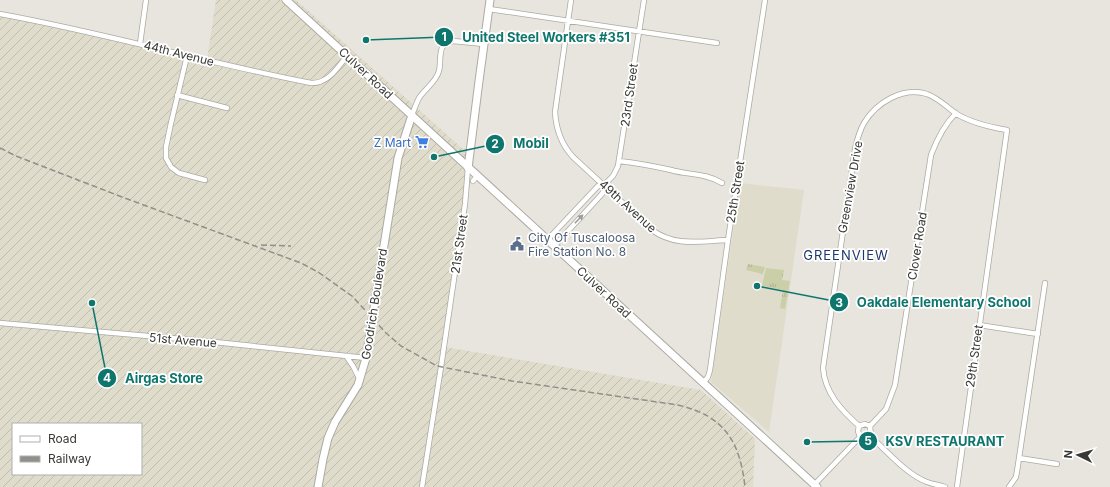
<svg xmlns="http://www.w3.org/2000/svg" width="1110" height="487" viewBox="0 0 1110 487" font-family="Inter,sans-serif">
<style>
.industrial{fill:url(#industrial-furrows);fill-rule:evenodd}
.built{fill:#dfdccc}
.grass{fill:url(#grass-tufts)}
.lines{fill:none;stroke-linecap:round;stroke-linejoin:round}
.street-casing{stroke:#acaaa2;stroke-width:6}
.secondary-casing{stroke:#acaaa2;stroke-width:9}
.primary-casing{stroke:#acaaa2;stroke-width:9}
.street{stroke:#fff;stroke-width:4.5}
.secondary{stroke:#fff;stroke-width:7}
.primary{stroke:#fff;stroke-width:7}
.rail{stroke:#908f89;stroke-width:1.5;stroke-dasharray:6 3;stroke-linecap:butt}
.oneway{fill:#9c9c9a}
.labels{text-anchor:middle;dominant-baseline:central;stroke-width:3.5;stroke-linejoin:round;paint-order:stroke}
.street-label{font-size:12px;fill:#383834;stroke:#fff}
.shop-label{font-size:12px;fill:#366cbe;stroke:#fff;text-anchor:end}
.service-label{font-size:12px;fill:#4e5e75;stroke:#fff;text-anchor:start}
.neighbourhood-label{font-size:13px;letter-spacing:1px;fill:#20366d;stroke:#fff}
.leader{fill:none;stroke:#0f766e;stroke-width:1.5}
.callout-dot{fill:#0f766e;stroke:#fff;stroke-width:1.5}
.mark-label{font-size:12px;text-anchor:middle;font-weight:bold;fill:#fff}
.callout-label{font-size:13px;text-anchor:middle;font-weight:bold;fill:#0f766e;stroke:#fff;stroke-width:3.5;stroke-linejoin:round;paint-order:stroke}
</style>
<defs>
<pattern id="industrial-furrows" width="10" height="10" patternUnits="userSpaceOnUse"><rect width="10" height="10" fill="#dfdccc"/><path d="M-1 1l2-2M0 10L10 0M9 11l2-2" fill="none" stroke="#c0beb0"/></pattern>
<pattern id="grass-tufts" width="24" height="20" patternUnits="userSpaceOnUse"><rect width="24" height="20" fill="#cbcfa8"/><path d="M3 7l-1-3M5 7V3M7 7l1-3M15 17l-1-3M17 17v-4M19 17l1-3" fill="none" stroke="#afb291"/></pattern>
</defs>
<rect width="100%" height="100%" fill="#e7e5dd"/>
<path class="industrial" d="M216,0H296L474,159L444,347L701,390L755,439L753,487H0V14L207,60ZM13,424H141V474H13Z"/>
<path class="built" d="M740,183L804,190L769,432L711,382Z"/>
<path class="grass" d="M748,264L765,267L763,274L746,270Z
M766,268L784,270L782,280L790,281L785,309L780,308L783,290L762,286Z"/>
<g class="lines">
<g class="street-casing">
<path id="street" d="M571,0L555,112C556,129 561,144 573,157L652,230C675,247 701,241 728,240
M489,9L717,43
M0,14C105,33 207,63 311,83C328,84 337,68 347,56
M140,44L146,0
M187,56L171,123L166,147V158L171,167L179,173L205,180
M177,95L227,108
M412,115C414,110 416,104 419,98C425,89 436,82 439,71C442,59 436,43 453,41L484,44
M619,161C637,163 653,166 671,170C688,175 706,173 722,183
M473,181L477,176
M604,185L605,190L601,195L557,243H550V237L598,186L604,185L613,176L618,166L644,0
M0,323L205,341L366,358
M979,325L1038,334
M346,356L353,366L360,380
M703,383L708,377L710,370L728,240L765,0
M865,424L870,426L871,437L866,439L860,437L858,431L859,426Z
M859,426C841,410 825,393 823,368L855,149C857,140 860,130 864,123C876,103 903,86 927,94C938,98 946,106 955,113C971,123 989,127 1007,130L957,487
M870,426L886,409L895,385L931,155C937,139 944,125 956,113
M871,437C888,452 906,474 927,482C932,484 939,485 945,487
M1019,458L1057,464
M814,485L860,437
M422,487L441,367L465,204L468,168
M1009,487L1016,477L1018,465L1045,283"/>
</g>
<g class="secondary-casing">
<path id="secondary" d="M468,168L479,81L490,0
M318,487L323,459L328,438L335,422L358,385L366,358L398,158L412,115"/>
</g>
<g class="primary-casing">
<path id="primary" d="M286,0L817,487"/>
</g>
<use href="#street" class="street"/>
<use href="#secondary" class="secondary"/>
<use href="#primary" class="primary"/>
<path class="rail" d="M0,148L16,156L122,197L301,263L318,272L352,296L386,333L401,346L437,366L512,381L678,405C725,416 740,442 745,487
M261,245L291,246"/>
</g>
<defs><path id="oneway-solid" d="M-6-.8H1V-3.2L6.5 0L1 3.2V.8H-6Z"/></defs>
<use class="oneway" href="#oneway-solid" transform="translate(579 219) rotate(-46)"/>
<defs>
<g id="supermarket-bare" transform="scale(1.08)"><path d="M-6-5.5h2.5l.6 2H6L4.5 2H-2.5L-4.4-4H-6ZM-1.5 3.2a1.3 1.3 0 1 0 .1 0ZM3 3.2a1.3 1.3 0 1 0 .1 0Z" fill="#3f7fe0" stroke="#fff" stroke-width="2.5" paint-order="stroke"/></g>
<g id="civic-bare" transform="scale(1.08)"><path d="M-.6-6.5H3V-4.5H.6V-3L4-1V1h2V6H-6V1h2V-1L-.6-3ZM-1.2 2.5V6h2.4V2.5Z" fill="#5c6f8a" stroke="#fff" stroke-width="2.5" paint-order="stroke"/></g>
</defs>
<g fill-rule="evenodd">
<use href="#supermarket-bare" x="422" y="142"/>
<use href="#civic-bare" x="517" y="244"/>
</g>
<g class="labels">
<g class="street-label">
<text transform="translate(179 53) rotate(14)">44th Avenue</text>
<text transform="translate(366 73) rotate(43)">Culver Road</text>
<text transform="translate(629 95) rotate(-82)">23rd Street</text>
<text transform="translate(850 187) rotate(-80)">Greenview Drive</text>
<text transform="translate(735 192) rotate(-81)">25th Street</text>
<text transform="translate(628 206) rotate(42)">49th Avenue</text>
<text transform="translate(459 244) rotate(-82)">21st Street</text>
<text transform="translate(917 246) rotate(-81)">Clover Road</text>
<text transform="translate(604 292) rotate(43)">Culver Road</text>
<text transform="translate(374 304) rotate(-81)">Goodrich Boulevard</text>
<text transform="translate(183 340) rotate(5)">51st Avenue</text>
<text transform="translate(974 356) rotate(-82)">29th Street</text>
</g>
<g class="shop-label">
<text x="411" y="142">Z Mart</text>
</g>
<g class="service-label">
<text x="528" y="237">City Of Tuscaloosa<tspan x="528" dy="14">Fire Station No. 8</tspan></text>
</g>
<g class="neighbourhood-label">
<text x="846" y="255">GREENVIEW</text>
</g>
</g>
<path class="leader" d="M366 40L444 37M434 157L495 144M757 286L839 302M92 303L107 378M807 442L868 441"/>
<g class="callout-dot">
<circle cx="366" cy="40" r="4"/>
<circle cx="434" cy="157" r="4"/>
<circle cx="757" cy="286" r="4"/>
<circle cx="92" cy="303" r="4"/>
<circle cx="807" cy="442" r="4"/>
<circle cx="444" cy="37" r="10"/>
<circle cx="495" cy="144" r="10"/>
<circle cx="839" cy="302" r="10"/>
<circle cx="107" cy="378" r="10"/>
<circle cx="868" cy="441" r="10"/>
</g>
<g class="mark-label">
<text x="444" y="41">1</text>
<text x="495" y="148">2</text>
<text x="839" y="307">3</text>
<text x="107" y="382">4</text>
<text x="868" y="445">5</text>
</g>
<g class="callout-label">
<text x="546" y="42">United Steel Workers #351</text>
<text x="531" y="148">Mobil</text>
<text x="944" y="307">Oakdale Elementary School</text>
<text x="164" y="383">Airgas Store</text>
<text x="945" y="446">KSV RESTAURANT</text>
</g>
<rect x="12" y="423" width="130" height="52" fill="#ffffff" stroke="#afafae"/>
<rect x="20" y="436" width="20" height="6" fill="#ffffff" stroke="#afafae"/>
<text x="48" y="443" font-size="12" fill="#383834">Road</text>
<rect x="20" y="456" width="20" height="6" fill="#908f89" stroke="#afafae"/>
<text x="48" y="463" font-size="12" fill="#383834">Railway</text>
<g transform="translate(1078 455) rotate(275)" stroke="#ffffff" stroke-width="3" paint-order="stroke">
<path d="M0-3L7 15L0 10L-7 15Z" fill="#383834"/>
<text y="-6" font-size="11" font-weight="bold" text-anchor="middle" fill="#383834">N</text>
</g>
</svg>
